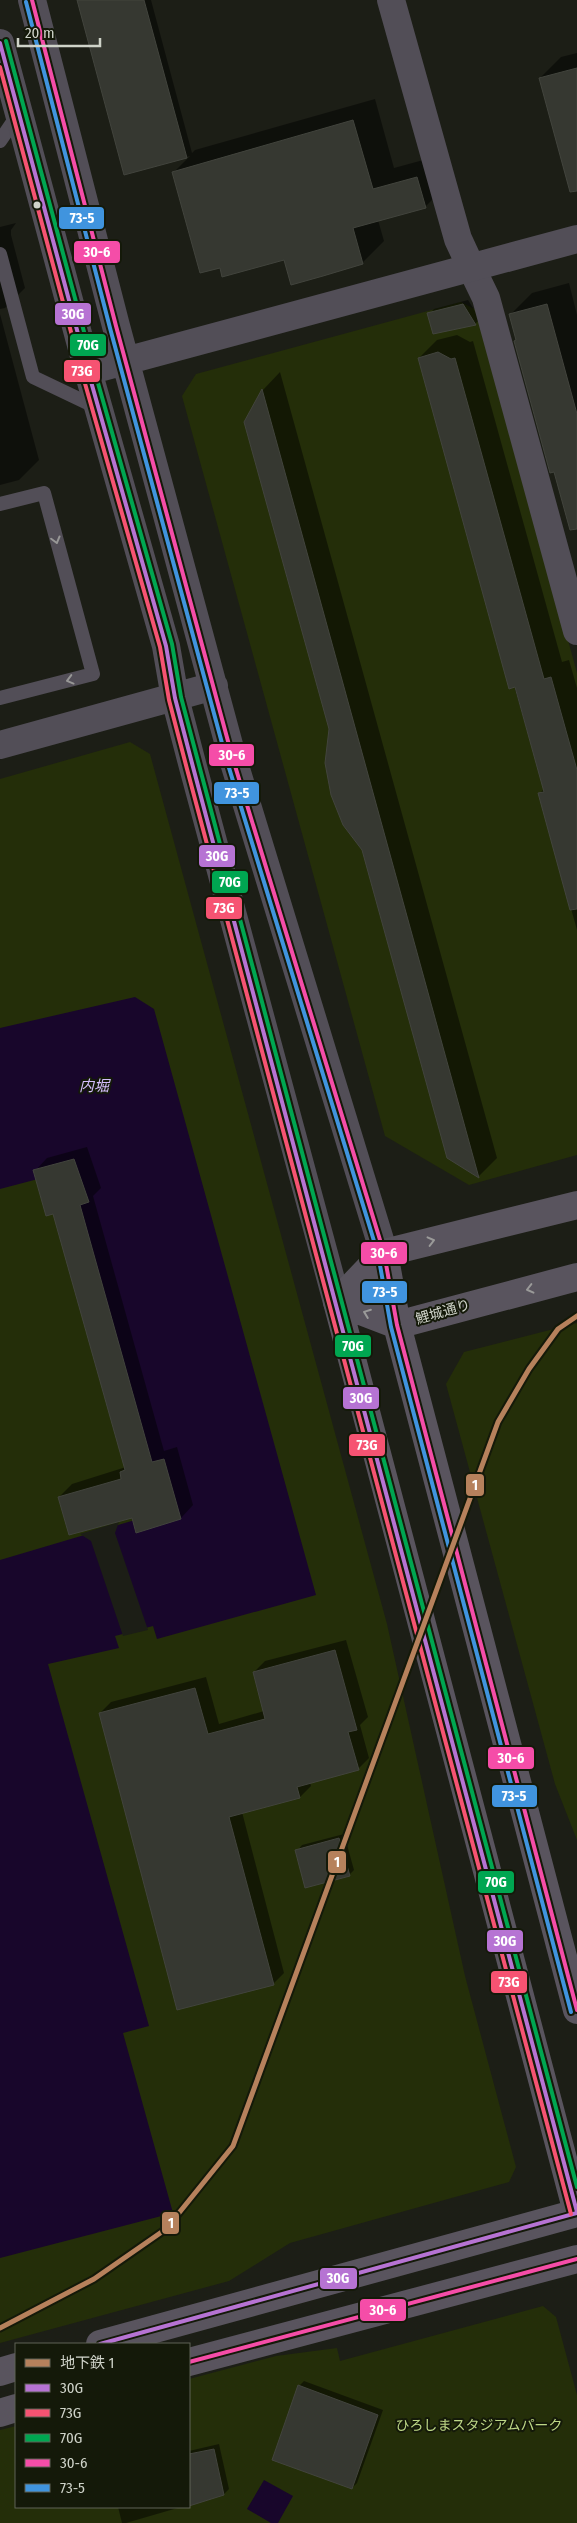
<svg xmlns="http://www.w3.org/2000/svg" width="577" height="2523" viewBox="0 0 577 2523" font-family="'Fira Sans Condensed','Noto Sans JP',sans-serif">
<style>
.green{fill:#242e09}
.water{fill:#18062b}
.pier{fill:#1c1e16}
.shadow{fill:#0007}
.building{fill:#363831;stroke:#42443d}
.lines{fill:none;stroke-linecap:round;stroke-linejoin:round}
.service{stroke:#524e57;stroke-width:14}
.minor{stroke:#524e57;stroke-width:28}
.tertiary{stroke:#524e57;stroke-width:28}
.trunk{stroke:#59545e;stroke-width:28}
.bus-1-casing{stroke:#141909;stroke-width:8}
.bus-2-casing{stroke:#141909;stroke-width:8}
.bus-3-casing{stroke:#141909;stroke-width:8}
.bus-4-casing{stroke:#141909;stroke-width:8}
.bus-5-casing{stroke:#141909;stroke-width:8}
.bus-1{stroke:#b673d3;stroke-width:4}
.bus-2{stroke:#f65372;stroke-width:4}
.bus-3{stroke:#00a651;stroke-width:4}
.bus-4{stroke:#f54da8;stroke-width:4}
.bus-5{stroke:#4094de;stroke-width:4}
.metro-1-casing{stroke:#141909;stroke-width:9}
.metro-1{stroke:#b6815c;stroke-width:5}
.oneway{stroke:#979796}
.oneway2{stroke:#9a9a99}
.bus-dot{fill:#cfd3c9;stroke:#141909;stroke-width:2}
.labels{text-anchor:middle;dominant-baseline:central;stroke-width:4;stroke-linejoin:round;paint-order:stroke}
.street-label{font-size:14px;fill:#cfd3c9;stroke:#141909}
.park-label{font-size:14px;fill:#bdd786;stroke:#141909}
.water-label{font-size:15px;font-style:italic;fill:#d4befb;stroke:#141909}
.line-badge{stroke:#141909;stroke-width:2}
.badge-label{font-size:14px;text-anchor:middle;font-weight:bold;fill:#fff}
</style>
<rect width="100%" height="100%" fill="#1c1e16"/>
<path class="green" d="M461,302L478,311L577,673V1155L469,1185L385,1136L182,396L196,374Z
M130,742L150,754L387,1624L465,1976L516,2167L509,2182L290,2243L229,2281L0,2343V779Z
M577,1323V1840L555,1784L446,1384L464,1352Z
M543,2306L556,2317L577,2395V2523H0V2430L16,2426V2507H189V2379L276,2356L337,2348L340,2361Z"/>
<path class="water" d="M135,997L154,1009L316,1595L157,1639L153,1626L115,1636L119,1648L48,1664L149,2026L123,2033L173,2213L0,2258V1560L135,1520L150,1465L77,1203L38,1179L0,1189V1028Z
M264,2480L293,2496L278,2523H271L247,2509Z"/>
<path class="pier" d="M119,1522L115,1533L148,1630L123,1636L91,1541L80,1534Z"/>
<path class="shadow" d="M83,0H151L192,153L195,150L375,99L394,168L438,156L447,185L425,207L378,220L384,241L362,263L285,258L220,267L174,172L190,156L125,173Z
M577,53V164L540,78L561,57Z
M16,223L11,230V235L25,288L5,308L0,309V227Z
M569,283L577,315V492L517,339L511,314L532,293Z
M468,300L480,319L475,324L429,314L434,309Z
M0,314L39,460L19,480L0,485Z
M457,335L470,342L473,341L562,662L569,660L577,688V930L539,794L544,789L419,358L437,340Z
M280,372L497,1158L479,1176L448,1157L245,423L263,390Z
M87,1147L101,1188L93,1196L164,1451L177,1447L193,1505L181,1518L133,1516L59,1497L72,1484L126,1467L54,1212L35,1171L47,1158Z
M346,1640L368,1717L360,1725L369,1758L358,1769L310,1782L311,1786L300,1797L242,1812L284,1973L273,1984L100,1713L111,1702L206,1677L219,1724L264,1711L254,1672L265,1661Z
M344,1834L354,1870L349,1875L297,1851L302,1845Z
M304,2381L383,2410L357,2483L352,2488L299,2386Z
M219,2444L229,2489L224,2494L189,2504V2451Z
M118,2507H181L126,2523H122Z"/>
<path class="building" d="M77,0H144L187,158L124,175Z
M577,68V191L570,192L539,78Z
M353,120L373,189L417,177L426,208L353,228L363,264L323,276L291,285L284,260L222,277L220,268L200,273L172,172Z
M463,304L476,325L433,334L427,313Z
M547,304L577,414V529L570,530L554,472L550,473L514,341L516,340L509,314Z
M438,352L451,359L455,358L544,679L551,677L577,770V909L570,910L538,793L544,792L515,687L509,689L418,358Z
M262,389L479,1178L447,1158L362,850L343,825L331,795L325,763L329,729L244,422Z
M74,1159L89,1202L80,1205L152,1462L164,1459L181,1519L136,1533L132,1518L69,1535L58,1497L121,1479L120,1472L125,1470L53,1214L46,1216L33,1170Z
M335,1650L357,1730L348,1732L359,1770L297,1787L300,1798L229,1817L274,1985L177,2010L99,1713L195,1688L208,1734L265,1719L253,1672Z
M339,1838L350,1876L305,1888L295,1850Z
M298,2385L378,2415L352,2489L272,2460Z
M214,2449L224,2495L189,2506V2454Z"/>
<g class="lines">
<path class="service" d="M0,141L19,113
M0,254L33,377L98,408
M0,504L44,493L93,674L0,698"/>
<path class="minor" d="M471,267L486,298L577,631"/>
<path class="tertiary" d="M32,0L116,326L232,756L384,1253
M391,0L458,239L471,267
M0,43L88,371L166,646L175,698L193,767L337,1302
M88,371L577,239
M0,745L214,686"/>
<path class="trunk" d="M384,1253L397,1325L577,2010
M337,1302L577,2212
M337,1302L384,1253L577,1205
M337,1302L397,1325L577,1277
M100,2344L577,2213
M189,2362L577,2259
M0,2372L16,2367
M0,2413L16,2408"/>
<g class="bus-1-casing">
<path id="bus-1" d="M0,43L88,371L166,646L175,698L193,767L577,2212
M100,2344L577,2213"/>
</g>
<g class="bus-2-casing">
<path id="bus-2" d="M0,67L82,373L160,647L169,700L187,769L571,2214"/>
</g>
<g class="bus-3-casing">
<path id="bus-3" d="M6,41L94,369L172,644L181,697L199,765L577,2187"/>
</g>
<g class="bus-4-casing">
<path id="bus-4" d="M32,0L116,326L232,756L384,1253L397,1325L577,2010
M189,2362L577,2259"/>
</g>
<g class="bus-5-casing">
<path id="bus-5" d="M26,2L110,328L226,758L378,1254L391,1327L571,2012"/>
</g>
<use href="#bus-1" class="bus-1"/>
<use href="#bus-2" class="bus-2"/>
<use href="#bus-3" class="bus-3"/>
<use href="#bus-4" class="bus-4"/>
<use href="#bus-5" class="bus-5"/>
<g class="metro-1-casing">
<path id="metro-1" d="M0,2328L94,2279L166,2229L233,2146L498,1422L529,1369L558,1329L577,1316"/>
</g>
<use href="#metro-1" class="metro-1"/>
</g>
<defs><path id="oneway-chevron" d="M-2-3.5L2.5 0L-2 3.5" fill="none" stroke-width="1.6" stroke-linecap="round" stroke-linejoin="round" transform="scale(1.25)"/></defs>
<g class="oneway">
<use href="#oneway-chevron" transform="translate(56 540) rotate(75)"/>
<use href="#oneway-chevron" transform="translate(70 680) rotate(165)"/>
</g>
<g class="oneway2">
<use href="#oneway-chevron" transform="translate(431 1241) rotate(-14)"/>
<use href="#oneway-chevron" transform="translate(530 1289) rotate(166)"/>
<use href="#oneway-chevron" transform="translate(367 1313) rotate(-159)"/>
</g>
<circle class="bus-dot" cx="37" cy="205" r="4.5"/>
<g class="labels">
<g class="street-label">
<text transform="translate(443 1312) rotate(-16)">鯉城通り</text>
</g>
<g class="park-label">
<text x="479" y="2425">ひろしまスタジアムパーク</text>
</g>
<g class="water-label">
<text x="94" y="1086">内堀</text>
</g>
</g>
<g class="line-badge">
<rect x="58" y="206" width="47" height="24" rx="5" fill="#4094de"/>
<rect x="73" y="240" width="48" height="24" rx="5" fill="#f54da8"/>
<rect x="54" y="302" width="38" height="24" rx="5" fill="#b673d3"/>
<rect x="69" y="333" width="38" height="24" rx="5" fill="#00a651"/>
<rect x="63" y="359" width="38" height="24" rx="5" fill="#f65372"/>
<rect x="208" y="743" width="47" height="24" rx="5" fill="#f54da8"/>
<rect x="213" y="781" width="47" height="24" rx="5" fill="#4094de"/>
<rect x="198" y="844" width="38" height="24" rx="5" fill="#b673d3"/>
<rect x="211" y="870" width="38" height="24" rx="5" fill="#00a651"/>
<rect x="205" y="896" width="38" height="24" rx="5" fill="#f65372"/>
<rect x="360" y="1241" width="48" height="24" rx="5" fill="#f54da8"/>
<rect x="361" y="1280" width="47" height="24" rx="5" fill="#4094de"/>
<rect x="334" y="1334" width="38" height="24" rx="5" fill="#00a651"/>
<rect x="342" y="1386" width="38" height="24" rx="5" fill="#b673d3"/>
<rect x="348" y="1433" width="38" height="24" rx="5" fill="#f65372"/>
<rect x="465" y="1473" width="20" height="24" rx="5" fill="#b6815c"/>
<rect x="487" y="1746" width="48" height="24" rx="5" fill="#f54da8"/>
<rect x="491" y="1784" width="47" height="24" rx="5" fill="#4094de"/>
<rect x="327" y="1850" width="20" height="24" rx="5" fill="#b6815c"/>
<rect x="477" y="1870" width="38" height="24" rx="5" fill="#00a651"/>
<rect x="486" y="1929" width="38" height="24" rx="5" fill="#b673d3"/>
<rect x="490" y="1970" width="38" height="24" rx="5" fill="#f65372"/>
<rect x="161" y="2211" width="19" height="24" rx="5" fill="#b6815c"/>
<rect x="319" y="2267" width="39" height="23" rx="5" fill="#b673d3"/>
<rect x="359" y="2298" width="48" height="24" rx="5" fill="#f54da8"/>
</g>
<g class="badge-label">
<text x="82" y="223">73-5</text>
<text x="97" y="257">30-6</text>
<text x="73" y="319">30G</text>
<text x="88" y="350">70G</text>
<text x="82" y="376">73G</text>
<text x="232" y="760">30-6</text>
<text x="237" y="798">73-5</text>
<text x="217" y="861">30G</text>
<text x="230" y="887">70G</text>
<text x="224" y="913">73G</text>
<text x="384" y="1258">30-6</text>
<text x="385" y="1297">73-5</text>
<text x="353" y="1351">70G</text>
<text x="361" y="1403">30G</text>
<text x="367" y="1450">73G</text>
<text x="475" y="1490">1</text>
<text x="511" y="1763">30-6</text>
<text x="514" y="1801">73-5</text>
<text x="337" y="1867">1</text>
<text x="496" y="1887">70G</text>
<text x="505" y="1946">30G</text>
<text x="509" y="1987">73G</text>
<text x="171" y="2228">1</text>
<text x="338" y="2283">30G</text>
<text x="383" y="2315">30-6</text>
</g>
<rect x="15" y="2343" width="175" height="165" fill="#141909" stroke="#5f6356"/>
<rect x="25" y="2359" width="25" height="8" fill="#b6815c" stroke="#5f6356"/>
<text x="60" y="2368" font-size="15" fill="#cfd3c9">地下鉄 1</text>
<rect x="25" y="2384" width="25" height="8" fill="#b673d3" stroke="#5f6356"/>
<text x="60" y="2393" font-size="15" fill="#cfd3c9">30G</text>
<rect x="25" y="2409" width="25" height="8" fill="#f65372" stroke="#5f6356"/>
<text x="60" y="2418" font-size="15" fill="#cfd3c9">73G</text>
<rect x="25" y="2434" width="25" height="8" fill="#00a651" stroke="#5f6356"/>
<text x="60" y="2443" font-size="15" fill="#cfd3c9">70G</text>
<rect x="25" y="2459" width="25" height="8" fill="#f54da8" stroke="#5f6356"/>
<text x="60" y="2468" font-size="15" fill="#cfd3c9">30-6</text>
<rect x="25" y="2484" width="25" height="8" fill="#4094de" stroke="#5f6356"/>
<text x="60" y="2493" font-size="15" fill="#cfd3c9">73-5</text>
<path d="M18 38v8h82v-8" fill="none" stroke="#cfd3c9" stroke-width="2.5"/>
<text x="25" y="38" font-size="15" fill="#cfd3c9" stroke="#141909" stroke-width="4" paint-order="stroke">20 m</text>
</svg>
